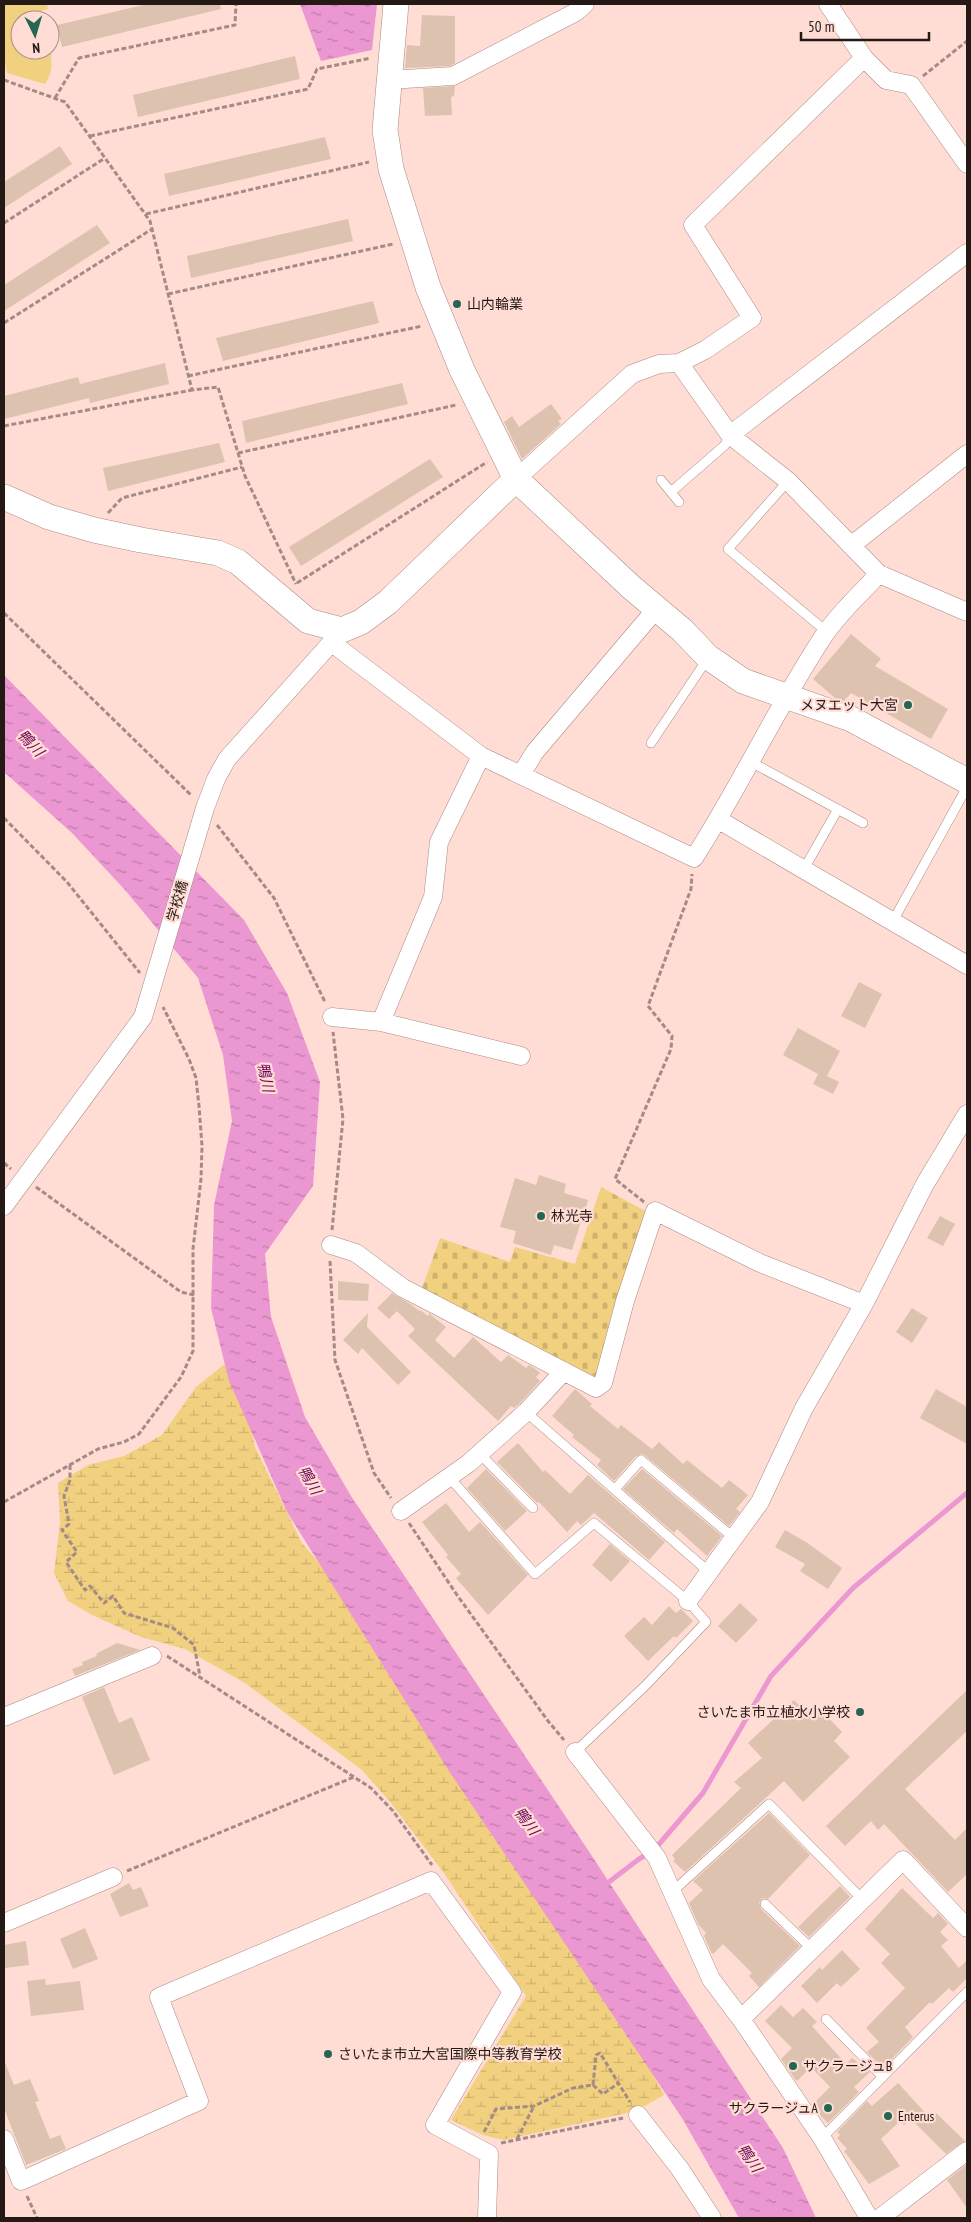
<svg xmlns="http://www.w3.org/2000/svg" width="971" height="2222" viewBox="0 0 971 2222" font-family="'PT Sans Narrow','Noto Sans JP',sans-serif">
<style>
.wetland{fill:url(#wetland-marsh)}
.cemetery{fill:url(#cemetery-stones)}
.green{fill:#f1d07f}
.water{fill:url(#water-ripples)}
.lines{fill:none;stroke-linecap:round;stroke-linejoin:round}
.stream{stroke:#eb97d2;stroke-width:5}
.building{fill:#ddc3af}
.lane-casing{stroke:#ab8b84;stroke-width:10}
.street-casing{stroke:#ab8b84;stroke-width:19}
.secondary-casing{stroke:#ab8b84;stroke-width:26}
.path{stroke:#a48b85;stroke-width:3;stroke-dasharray:5 2.5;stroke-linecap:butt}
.lane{stroke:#fff;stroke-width:9}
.street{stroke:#fff;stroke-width:18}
.secondary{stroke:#fff;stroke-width:25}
.poi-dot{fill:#256552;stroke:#ffdcd4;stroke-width:2}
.labels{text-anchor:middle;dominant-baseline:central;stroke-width:4.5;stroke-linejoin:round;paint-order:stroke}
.poi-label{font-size:14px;fill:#251916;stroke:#ffdcd4;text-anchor:start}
.street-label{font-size:14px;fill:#251916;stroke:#ffdcd4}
.water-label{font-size:15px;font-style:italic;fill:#6e075a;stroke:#ffdcd4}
</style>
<defs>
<pattern id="wetland-marsh" width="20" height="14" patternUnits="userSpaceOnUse" patternTransform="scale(1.25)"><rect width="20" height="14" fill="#f1d07f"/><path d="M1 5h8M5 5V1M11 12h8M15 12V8" fill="none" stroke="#ceb26d"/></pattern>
<pattern id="cemetery-stones" width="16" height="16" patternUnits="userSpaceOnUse" patternTransform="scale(1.25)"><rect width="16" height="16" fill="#f1d07f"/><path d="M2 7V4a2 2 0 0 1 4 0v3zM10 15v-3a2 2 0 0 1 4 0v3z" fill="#ceb26d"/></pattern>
<pattern id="water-ripples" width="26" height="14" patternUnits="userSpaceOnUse" patternTransform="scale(1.25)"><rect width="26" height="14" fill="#eb97d2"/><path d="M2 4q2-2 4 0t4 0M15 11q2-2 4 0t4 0" fill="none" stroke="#be7aa9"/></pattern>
</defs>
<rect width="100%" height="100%" fill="#ffdcd4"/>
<path class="wetland" d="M235,1356L255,1447L302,1543L342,1590L587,1946L664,2095L636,2111L503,2140L483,2135L451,2120L526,1996L444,1873L391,1803L362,1770L245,1683L185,1649L141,1637L92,1615L68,1601L54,1573L60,1523L58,1483L88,1465L124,1456L162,1435L196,1387Z"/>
<path class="cemetery" d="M601,1187L647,1212C626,1266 608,1320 596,1377L431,1298L421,1291L440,1238L510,1262L515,1247L575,1264Z"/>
<path class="green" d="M10,4H47L48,9L41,11L43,20H20V50H50V48C52,62 53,73 45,84L7,73L4,56V5Z"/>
<path class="water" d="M300,4H377L372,50L321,61Z
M4,675L244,920L287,993L320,1082L313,1186L265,1254L271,1317L305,1417L351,1496L588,1850L783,2148L816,2218H739L682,2118L449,1771L287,1512L229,1381L211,1308L214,1205L232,1121L223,1055L198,978L125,890L72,833L4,772Z"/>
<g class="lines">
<path class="stream" d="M605,1885L639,1859L654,1850L703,1793L771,1676L853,1588L967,1493"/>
</g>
<path class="building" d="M148,4H220L221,9L62,47L57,25Z
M422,15L455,16V63L450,66L405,68L407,45L420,46Z
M295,56L300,79L138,117L133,95Z
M455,86L454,96L451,97L452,115L425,116L423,88Z
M325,137L331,159L169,196L164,174Z
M60,146L72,164L4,208V182Z
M348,219L353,241L191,278L187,256Z
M97,225L110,243L4,311V285Z
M373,301L379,323L223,361L216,338Z
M165,363L169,384L90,403L89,398L4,419V396L78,377L80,384Z
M402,383L408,404L246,443L242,421Z
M551,404L562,419L558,421L561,424L522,459L504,422L512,416L519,427Z
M219,443L225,462L108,491L103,468Z
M430,459L443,477L301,566L289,547Z
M851,634L881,659L875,666L948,709L931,739L851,693L844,701L835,698L813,679Z
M859,982L882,994L865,1028L841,1016Z
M798,1028L840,1051L827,1076L839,1082L833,1094L813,1084L818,1074L783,1055Z
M539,1175L566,1184L564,1193L588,1200L572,1250L554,1245L551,1255L513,1243L516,1231L500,1227L515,1178L536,1185Z
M940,1216L955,1224L943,1246L927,1238Z
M338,1281L369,1284L368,1301L338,1300Z
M392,1293L412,1305L419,1311L420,1310L428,1316L429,1313L431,1315L446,1327L435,1340L454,1358L473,1337L501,1362L508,1355L526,1368L529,1365L534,1368L540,1373L536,1377L540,1381L519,1404L514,1408L511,1406L498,1421L408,1336L415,1329L397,1311L389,1319L377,1308Z
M912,1308L928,1318L912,1343L896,1332Z
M368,1313L367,1327L411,1372L398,1385L362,1348L358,1354L343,1340Z
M575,1389L592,1404L590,1406L618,1429L621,1425L652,1449L659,1442L683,1464L687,1460L722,1488L729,1480L748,1495L736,1509L740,1512L729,1526L643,1454L636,1456L614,1481L597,1465L601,1460L572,1437L574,1435L552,1416Z
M936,1389L967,1407V1444L920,1418Z
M518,1443L543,1472L545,1470L570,1494L588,1475L665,1542L649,1560L594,1513L581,1525L577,1521L567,1532L539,1502L537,1503L497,1462Z
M486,1469L527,1511L505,1531L467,1488Z
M642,1469L722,1536L707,1556L677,1529L674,1533L623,1489Z
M446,1503L469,1532L480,1522L528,1575L488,1615L456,1578L461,1574L446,1557L448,1555L422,1522Z
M785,1530L806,1542L842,1568L828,1589L800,1571L805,1564L775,1547Z
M610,1544L630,1561L611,1582L592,1565Z
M740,1603L758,1620L736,1643L718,1626Z
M669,1606L676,1613L681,1609L693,1621L676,1638L674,1636L648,1661L624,1636L644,1617L652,1625Z
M117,1643L140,1650L75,1676L72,1669L83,1665L82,1662L97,1656L96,1654Z
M104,1687L119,1723L132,1717L150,1760L114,1775L82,1697Z
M967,1690V1731L905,1789L955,1840L967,1828V1874L948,1892L884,1824L878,1830L871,1821L845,1846L826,1826Z
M794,1700L810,1716L819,1708L842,1732L834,1741L850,1757L803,1802L784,1781L685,1872L673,1861L675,1859L672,1855L741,1788L734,1782L762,1758L748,1743Z
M769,1813L810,1855L768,1899L763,1898L759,1902L761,1909L800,1946L759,1987L749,1976L752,1973L723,1944L713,1954L711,1952L704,1936L706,1933L698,1924L689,1903L703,1890L693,1881Z
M129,1883L133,1890L141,1887L149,1906L120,1917L110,1894Z
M840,1886L850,1897L809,1937L798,1927Z
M902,1888L933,1918L938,1913L948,1924L940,1932L948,1940L941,1946L959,1968L967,1960V1978L953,1992L949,1988L932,2004L930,2002L905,2027L913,2037L883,2068L867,2052L879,2042L866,2028L905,1988L881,1963L890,1954L865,1929Z
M85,1928L98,1959L73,1969L60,1939Z
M26,1941L29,1965L5,1968L4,1945Z
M842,1950L860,1969L841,1987L837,1983L817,2003L801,1986L820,1967L822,1970Z
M45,1979L46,1985L80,1981L84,2010L31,2016L27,1981Z
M781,2005L793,2017L803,2008L817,2022L812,2026L846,2064L852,2058L870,2072L854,2087L859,2092L828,2123L819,2114L821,2112L813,2104L830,2087L811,2067L797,2081L795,2079L781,2059L792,2048L765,2021Z
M4,2060L14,2085L30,2079L39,2101L35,2102L50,2139L60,2135L66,2149L26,2165L4,2108Z
M898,2083L930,2118L936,2113L965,2141L946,2154L911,2119L904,2125L900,2121L881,2139L900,2166L869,2184L844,2151L847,2149L837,2138L840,2135L837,2132L867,2101L872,2106Z
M967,2164V2208L947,2180Z"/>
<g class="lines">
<g class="lane-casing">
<path id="lane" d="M661,480L679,502
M788,481L728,549L827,632
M671,492L725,445L730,435
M651,743L708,658
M751,762L863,823
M804,869L838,809
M893,921L967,787
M526,1412L710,1573
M479,1453L533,1508
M449,1477L535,1574L594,1523L688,1601L706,1622L646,1685L575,1752
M615,1489L641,1460L734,1538
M672,1892L769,1804L863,1900
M765,1904L812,1949
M826,2019L883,2077
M822,2138L967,1992"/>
</g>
<g class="street-casing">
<path id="street" d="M828,4L864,58L886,80L911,85L967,164
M389,80L453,76L576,12L585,4
M730,435L967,253
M516,479L632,374L659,364L679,363L705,350L752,318L693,225L864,58
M852,545L967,454
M879,574L967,612
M332,643L481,756L694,858C741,785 777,706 825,634C840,612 861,593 879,574L788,481L730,435L679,363
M521,775L534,753L657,608
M719,820L967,965
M332,1017L381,1022L521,1056
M381,1022L433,897L439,842L481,756
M4,1206L143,1017L205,808L216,779L227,759L339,634
M331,1245L356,1253L403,1288L596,1388L603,1383L625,1301L655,1211L760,1263L864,1304
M401,1511L469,1463L526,1412L564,1371
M688,1601L760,1502L804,1408L864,1304L925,1184L967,1114
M4,1717L152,1656
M575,1752L657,1858L711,1979L741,2019L822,2138L869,2218
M4,1923L113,1877
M741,2019L903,1860L967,1928
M638,2115L680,2169L712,2218
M4,2139L21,2181L199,2101L159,1997L431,1881L512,1992L435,2125L489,2154L487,2218
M880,2218L967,2151"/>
</g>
<g class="secondary-casing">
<path id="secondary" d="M396,4L385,130L391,169L428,287L462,370L516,479L631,587L682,630L708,657L743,681L851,719L967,781
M4,497L49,517L94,530L141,540L218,553L238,562L308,621L342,630L361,622L388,602L516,479"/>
</g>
<path class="path" d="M923,76L967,41
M4,80L65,102L150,221L192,390L218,387L245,476L296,584
M55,98L79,58L235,25L236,4
M90,136L308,89L317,69L371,58
M146,214L369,162
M4,223L105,158
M168,294L393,244
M4,323L152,229
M188,376L422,326
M4,426L192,390
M238,453L456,405
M108,513L122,498L242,467
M297,583L487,462
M4,613L192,796
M4,818L67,882L140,973
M217,825L274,898L325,1002
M4,1163L11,1169
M36,1187L181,1292L194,1295
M644,1202L615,1179L671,1049L672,1036L648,1006L691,889L692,874
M332,1230L343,1119L333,1032
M330,1261L335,1360L374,1473L391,1498
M70,1465V1480L64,1496L69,1524L62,1530L77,1552L66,1562L85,1590L90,1586L104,1603L113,1596L124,1613L173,1628L194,1645L200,1676
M4,1502L98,1449L124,1442L139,1434L181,1377L193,1351V1249L201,1179L202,1146L199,1106L196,1078L189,1059L163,1007
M409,1523L457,1595L548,1721L564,1740
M167,1656L371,1788L393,1811L432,1865
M127,1871L354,1777
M593,2085L596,2055L600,2053L630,2102
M593,2085L603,2094L619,2083
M484,2132L496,2109L534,2106L573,2088L593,2085
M517,2139L534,2106
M501,2143L623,2118
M27,2196L37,2218"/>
<use href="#lane" class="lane"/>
<use href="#street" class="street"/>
<use href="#secondary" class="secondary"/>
</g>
<g class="poi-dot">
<circle cx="457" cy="304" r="5"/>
<circle cx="908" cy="705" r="5"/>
<circle cx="541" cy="1216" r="5"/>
<circle cx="860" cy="1712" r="5"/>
<circle cx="328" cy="2054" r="5"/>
<circle cx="793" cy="2066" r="5"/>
<circle cx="828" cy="2108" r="5"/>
<circle cx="888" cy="2116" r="5"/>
</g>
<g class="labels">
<g class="poi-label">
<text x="467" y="304">山内輪業</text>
<text x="898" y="705" text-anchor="end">メヌエット大宮</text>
<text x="551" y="1216">林光寺</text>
<text x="850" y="1712" text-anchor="end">さいたま市立植水小学校</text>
<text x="338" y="2054">さいたま市立大宮国際中等教育学校</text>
<text x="803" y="2066">サクラージュB</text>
<text x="818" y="2108" text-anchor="end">サクラージュA</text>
<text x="898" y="2116">Enterus</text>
</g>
<g class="street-label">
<text transform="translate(177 901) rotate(-74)">学校橋</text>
</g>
<g class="water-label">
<text transform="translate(31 743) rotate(47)">鴨川</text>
<text transform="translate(266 1077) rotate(78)">鴨川</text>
<text transform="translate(310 1480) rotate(60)">鴨川</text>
<text transform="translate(527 1821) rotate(53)">鴨川</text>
<text transform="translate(750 2158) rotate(56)">鴨川</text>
</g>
</g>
<rect width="971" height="2222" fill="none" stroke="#251916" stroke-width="10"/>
<g transform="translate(35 35) rotate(175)"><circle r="24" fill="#ffdcd4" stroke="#a88e88"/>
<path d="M0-4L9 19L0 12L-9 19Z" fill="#256552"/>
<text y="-8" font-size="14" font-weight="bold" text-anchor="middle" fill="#251916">N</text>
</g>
<path d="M801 32v8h128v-8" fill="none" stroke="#251916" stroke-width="2.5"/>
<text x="808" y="32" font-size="15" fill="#251916" stroke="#ffdcd4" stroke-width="4" paint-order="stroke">50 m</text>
</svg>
